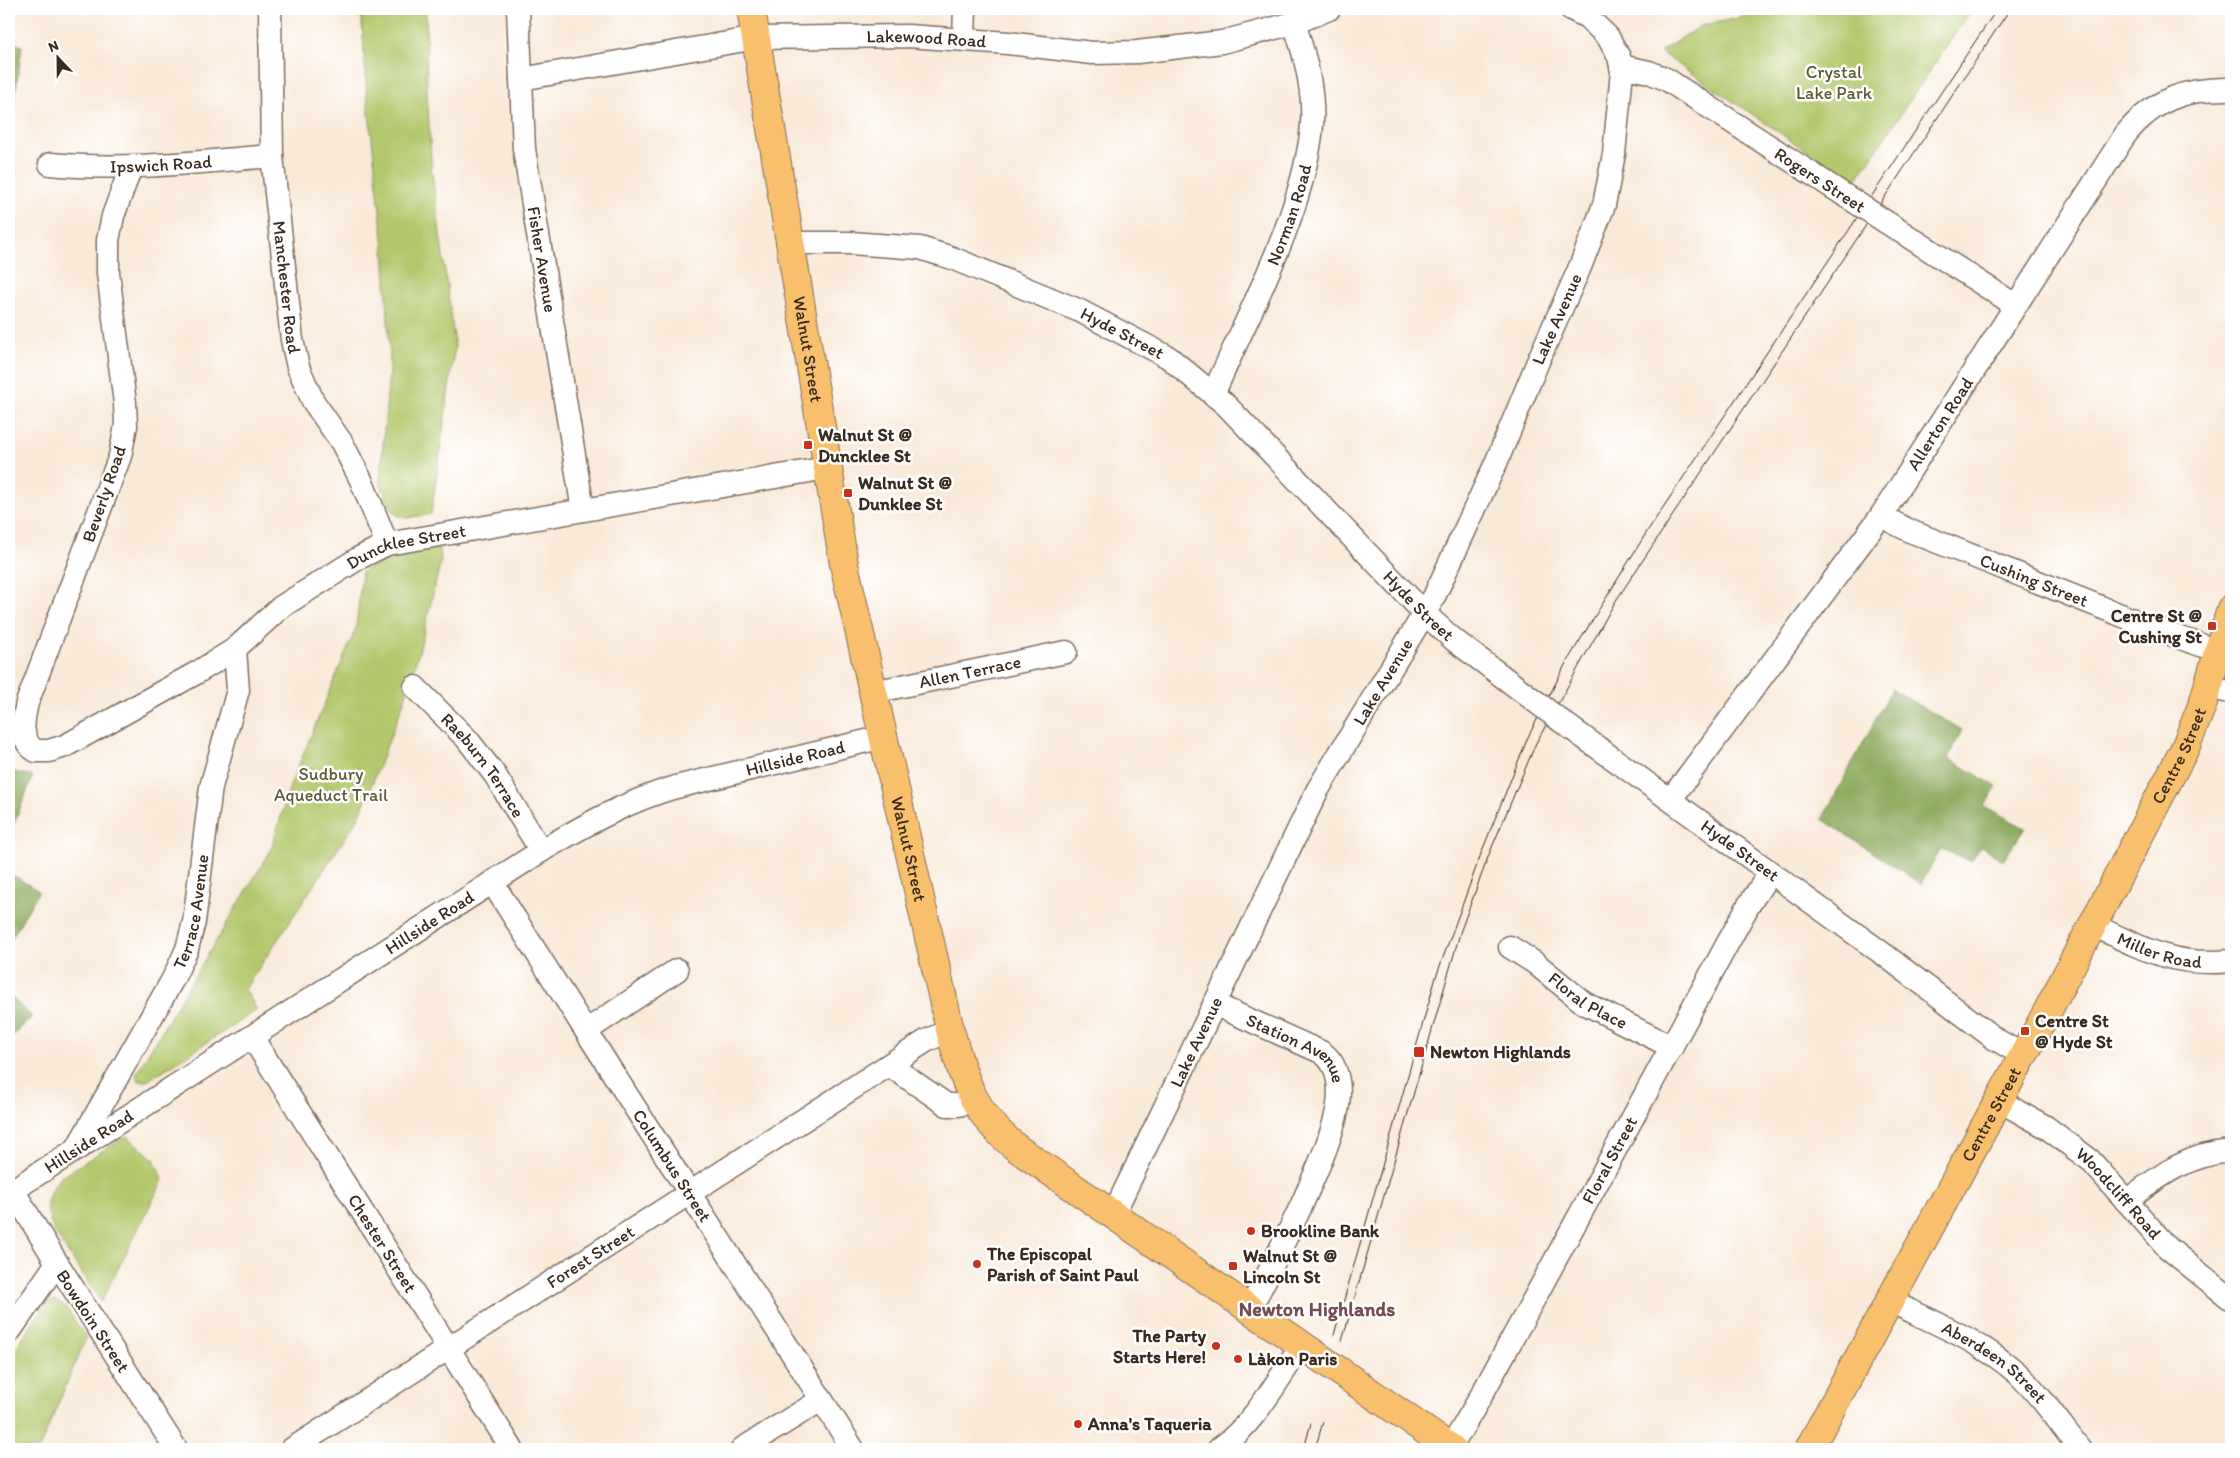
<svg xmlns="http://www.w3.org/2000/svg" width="2240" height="1458" viewBox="0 0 2240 1458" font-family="Itim,sans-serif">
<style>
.green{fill:#b3c86d;stroke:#777946}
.forest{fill:#8eac60;stroke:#646b3f}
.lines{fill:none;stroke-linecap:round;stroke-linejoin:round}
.minor-casing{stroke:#7e6d5f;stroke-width:25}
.major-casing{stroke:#7e6d5f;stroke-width:30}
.minor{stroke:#fff;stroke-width:22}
.major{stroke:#f8bf6c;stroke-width:28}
.tram{stroke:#3b2a1e;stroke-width:1}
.minor-bridge-casing{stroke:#7e6d5f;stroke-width:25;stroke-linecap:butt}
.minor-bridge{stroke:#fff;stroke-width:22}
.poi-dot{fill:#c8321e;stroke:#fff;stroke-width:2}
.labels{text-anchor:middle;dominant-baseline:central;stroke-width:5;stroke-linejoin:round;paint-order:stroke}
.street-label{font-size:18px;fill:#3b2a1e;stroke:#fff}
.park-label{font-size:18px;fill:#5f5936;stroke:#fff}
.poi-label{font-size:18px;font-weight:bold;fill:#3b2a1e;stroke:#fff;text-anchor:start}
.quarter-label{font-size:20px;font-weight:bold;fill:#764f53;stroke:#fff}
</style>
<rect width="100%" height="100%" fill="#fff"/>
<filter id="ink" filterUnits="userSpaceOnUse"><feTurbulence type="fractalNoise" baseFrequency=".02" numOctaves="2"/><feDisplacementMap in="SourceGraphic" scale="10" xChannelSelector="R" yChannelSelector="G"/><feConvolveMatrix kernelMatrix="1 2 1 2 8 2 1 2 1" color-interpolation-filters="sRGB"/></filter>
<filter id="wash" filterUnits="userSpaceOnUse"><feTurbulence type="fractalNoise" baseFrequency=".0096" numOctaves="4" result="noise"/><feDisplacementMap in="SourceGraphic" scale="20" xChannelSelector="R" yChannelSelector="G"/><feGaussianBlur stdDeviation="1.12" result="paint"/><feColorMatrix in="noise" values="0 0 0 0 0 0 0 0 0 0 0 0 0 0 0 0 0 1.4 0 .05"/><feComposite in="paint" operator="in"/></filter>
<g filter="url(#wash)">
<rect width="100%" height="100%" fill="#f9e9d8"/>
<path class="green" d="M361,9H426L427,90L432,173L455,346L431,514L407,518L397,515L390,507L380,482L390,359L384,247L367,95Z
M1765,9H1972L1854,183L1660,52L1700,26L1757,14Z
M440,548L441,560L420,648L404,702L359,817L245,989L257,1010L147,1081H139L136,1075L137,1072L271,850L290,786L356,628L362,572L393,555Z
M126,1136L154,1159L163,1180L101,1302L53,1230L46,1205L51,1190L61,1177Z
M54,1300L65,1306L86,1338L39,1449H9V1359L44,1305Z"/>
<path class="forest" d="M9,41L22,46L9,137Z
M1892,689L1962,730L1948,758L1997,787L1984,806L2025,828L2003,861L1981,846L1971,861L1941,849L1921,884L1822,819Z
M9,771L33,776L9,836Z
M9,873L39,891L9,943Z
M9,995L32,1017L9,1040Z"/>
</g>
<g filter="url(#ink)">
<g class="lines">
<g class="minor-casing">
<g id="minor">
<path id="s1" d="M270,9L272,156L292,340L298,367L313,401L342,443L361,480L387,544"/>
<path id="s2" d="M518,9L524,149L583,510"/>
<path d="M964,39L965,9"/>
<path d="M1621,66L1649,72L1666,79L1852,200"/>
<path id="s3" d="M521,79L756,38L908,36L1008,43L1092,53L1137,52L1222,42L1294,23L1329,9"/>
<path id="s4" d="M50,164C124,171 198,162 272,156"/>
<path id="s5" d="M131,167L113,216L108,240V273L125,403L126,426L120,456L27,703C23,720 19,741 36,751H49L65,746L198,672L235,649L281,607L359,558L387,544L827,468"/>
<path d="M1886,222L2015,305"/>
<path id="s6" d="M791,243H850L920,248L952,258L1080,311L1168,357L1225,404L1425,614L1454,640L1535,701"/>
<path id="s7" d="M1213,395C1248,313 1299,223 1311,135C1316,97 1306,58 1294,23"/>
<path id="s8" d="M1881,516L1910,531L2166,633L2218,651"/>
<path id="s9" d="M415,687L467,739L495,775L541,851"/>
<path d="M2207,688L2231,692"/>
<path id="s10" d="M873,692L1066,652"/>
<path id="s11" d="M1561,721L1886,956L1995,1039L2023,1055"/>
<path id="s12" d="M1671,799L1881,516L2125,135C2154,99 2186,88 2231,89"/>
<path id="s13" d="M492,882L586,1031L853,1449"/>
<path id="s14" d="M2093,925C2143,949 2174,967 2231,961"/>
<path id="s15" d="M1510,947L1535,963L1584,1003L1672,1047"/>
<path id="s16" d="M1214,1004L1321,1052C1340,1064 1341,1091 1337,1111C1330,1143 1315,1174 1302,1204C1285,1240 1268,1275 1249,1310"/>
<path d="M586,1031L677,970"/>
<path id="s17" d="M252,1037L512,1449"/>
<path d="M889,1065L947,1105H958L974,1101"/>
<path id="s18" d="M1998,1100L2046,1127L2090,1160L2168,1248L2231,1299"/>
<path id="s19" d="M77,1148L173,979L187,949L194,922L211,787L238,690L235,649"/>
<path d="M2126,1201C2161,1175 2186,1155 2231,1151"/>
<path id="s20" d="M1113,1215L1317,791L1433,599L1496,463L1539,359L1580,267L1604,205L1614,154L1622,71L1619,57L1608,37L1587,17L1571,9"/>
<path id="s21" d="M1888,1300C1932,1322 1980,1340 2017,1373C2041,1395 2060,1424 2080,1449"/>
<path d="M9,1332L57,1263"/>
<path id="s22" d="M176,1449L57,1263L13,1190L541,851C585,825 627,801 676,787L883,737"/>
<path id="s23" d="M292,1449L926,1041L950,1030"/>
<path d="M742,1449L821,1400"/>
<path d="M1219,1449C1255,1423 1276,1382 1301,1346"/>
<path id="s24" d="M1450,1449L1480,1398L1748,906L1770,873"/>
</g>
</g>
<g class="major-casing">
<g id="major">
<path id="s25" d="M751,9L844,564L950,1030C964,1082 974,1115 1018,1149L1452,1449"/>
<path id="s26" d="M1809,1449L2047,1012L2185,748L2203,703L2231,609"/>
</g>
</g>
<use href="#minor" class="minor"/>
<use href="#major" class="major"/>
<path class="tram" d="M1334,1335L1436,977L1482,851L1528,737L1566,663L1648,530L1997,9
M1342,1341L1461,930L1490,852L1536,743L1615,602L2010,9
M1304,1449L1311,1423
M1315,1449L1323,1422"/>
<g class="minor-bridge-casing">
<path id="minor-bridge" d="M1852,200L1886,222
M1535,701L1561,721"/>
</g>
<use href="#minor-bridge" class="minor-bridge"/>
</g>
</g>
<g class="poi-dot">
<rect x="803" y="440" width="10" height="10" rx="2.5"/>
<rect x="843" y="488" width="10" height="10" rx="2.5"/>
<rect x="2207" y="621" width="10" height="10" rx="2.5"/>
<rect x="2020" y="1026" width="10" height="10" rx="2.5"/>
<rect x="1413" y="1046" width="12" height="12" rx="2.5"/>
<circle cx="1251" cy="1231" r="5"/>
<circle cx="977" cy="1264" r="5"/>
<rect x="1228" y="1261" width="10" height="10" rx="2.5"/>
<circle cx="1216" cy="1346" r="5"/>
<circle cx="1238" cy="1359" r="5"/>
<circle cx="1078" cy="1424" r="5"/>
</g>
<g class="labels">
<g class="street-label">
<text stroke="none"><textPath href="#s3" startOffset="409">Lakewood Road</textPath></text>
<text stroke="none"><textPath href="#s4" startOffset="111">Ipswich Road</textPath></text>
<text transform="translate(1820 180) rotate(33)">Rogers Street</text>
<text stroke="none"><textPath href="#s7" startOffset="196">Norman Road</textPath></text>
<text stroke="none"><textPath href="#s2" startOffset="252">Fisher Avenue</textPath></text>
<text stroke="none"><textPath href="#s1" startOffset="279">Manchester Road</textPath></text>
<text stroke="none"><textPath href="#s20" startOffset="1001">Lake Avenue</textPath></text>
<text stroke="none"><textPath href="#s6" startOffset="349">Hyde Street</textPath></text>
<text stroke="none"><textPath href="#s25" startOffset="345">Walnut Street</textPath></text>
<text stroke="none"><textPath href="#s12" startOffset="462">Allerton Road</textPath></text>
<text transform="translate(104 494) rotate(-71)">Beverly Road</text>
<text stroke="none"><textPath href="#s5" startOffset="1040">Duncklee Street</textPath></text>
<text stroke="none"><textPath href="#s8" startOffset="166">Cushing Street</textPath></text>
<text stroke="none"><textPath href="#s6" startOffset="754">Hyde Street</textPath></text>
<text stroke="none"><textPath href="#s10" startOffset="99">Allen Terrace</textPath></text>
<text stroke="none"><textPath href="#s20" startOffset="598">Lake Avenue</textPath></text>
<text stroke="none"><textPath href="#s26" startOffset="786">Centre Street</textPath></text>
<text stroke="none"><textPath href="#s22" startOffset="1206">Hillside Road</textPath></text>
<text stroke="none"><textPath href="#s9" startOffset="104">Raeburn Terrace</textPath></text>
<text stroke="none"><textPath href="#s25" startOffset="855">Walnut Street</textPath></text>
<text stroke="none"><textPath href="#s11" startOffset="221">Hyde Street</textPath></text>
<text stroke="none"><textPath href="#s19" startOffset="265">Terrace Avenue</textPath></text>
<text stroke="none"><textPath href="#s22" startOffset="801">Hillside Road</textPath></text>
<text stroke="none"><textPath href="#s14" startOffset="72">Miller Road</textPath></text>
<text stroke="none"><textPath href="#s15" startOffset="95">Floral Place</textPath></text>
<text stroke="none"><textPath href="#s20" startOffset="192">Lake Avenue</textPath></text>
<text stroke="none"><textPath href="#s16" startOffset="95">Station Avenue</textPath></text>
<text stroke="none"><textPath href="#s26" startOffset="381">Centre Street</textPath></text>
<text stroke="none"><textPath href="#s22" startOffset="396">Hillside Road</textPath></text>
<text stroke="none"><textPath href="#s24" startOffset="330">Floral Street</textPath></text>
<text stroke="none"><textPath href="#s13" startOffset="336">Columbus Street</textPath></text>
<text stroke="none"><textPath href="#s18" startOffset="154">Woodcliff Road</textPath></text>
<text stroke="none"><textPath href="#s17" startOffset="244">Chester Street</textPath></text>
<text stroke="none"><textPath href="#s23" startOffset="355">Forest Street</textPath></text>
<text transform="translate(93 1321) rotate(57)">Bowdoin Street</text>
<text stroke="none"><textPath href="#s21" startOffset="124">Aberdeen Street</textPath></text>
</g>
<g class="park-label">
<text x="1834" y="72">Crystal<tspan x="1834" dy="21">Lake Park</tspan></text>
<text x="331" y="774">Sudbury<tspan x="331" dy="21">Aqueduct Trail</tspan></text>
</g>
<g class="poi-label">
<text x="818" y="435">Walnut St @<tspan x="818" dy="21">Duncklee St</tspan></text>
<text x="858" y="483">Walnut St @<tspan x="858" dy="21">Dunklee St</tspan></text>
<text x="2202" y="616" text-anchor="end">Centre St @<tspan x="2202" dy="21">Cushing St</tspan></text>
<text x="2035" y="1021">Centre St<tspan x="2035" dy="21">@ Hyde St</tspan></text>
<text x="1430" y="1052">Newton Highlands</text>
<text x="1261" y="1231">Brookline Bank</text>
<text x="987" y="1254">The Episcopal<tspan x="987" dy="21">Parish of Saint Paul</tspan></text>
<text x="1243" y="1256">Walnut St @<tspan x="1243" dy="21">Lincoln St</tspan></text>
<text x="1206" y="1336" text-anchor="end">The Party<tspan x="1206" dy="21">Starts Here!</tspan></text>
<text x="1248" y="1359">Làkon Paris</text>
<text x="1088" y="1424">Anna's Taqueria</text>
</g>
<g class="quarter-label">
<text x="1317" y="1309">Newton Highlands</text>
</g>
</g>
<rect width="2240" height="1458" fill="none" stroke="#fff" stroke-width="30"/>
<g transform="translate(58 58) rotate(338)" stroke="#ffffff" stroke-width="4" paint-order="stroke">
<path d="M0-4L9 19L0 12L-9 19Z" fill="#3b2a1e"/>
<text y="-8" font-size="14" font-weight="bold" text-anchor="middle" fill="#3b2a1e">N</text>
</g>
</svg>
